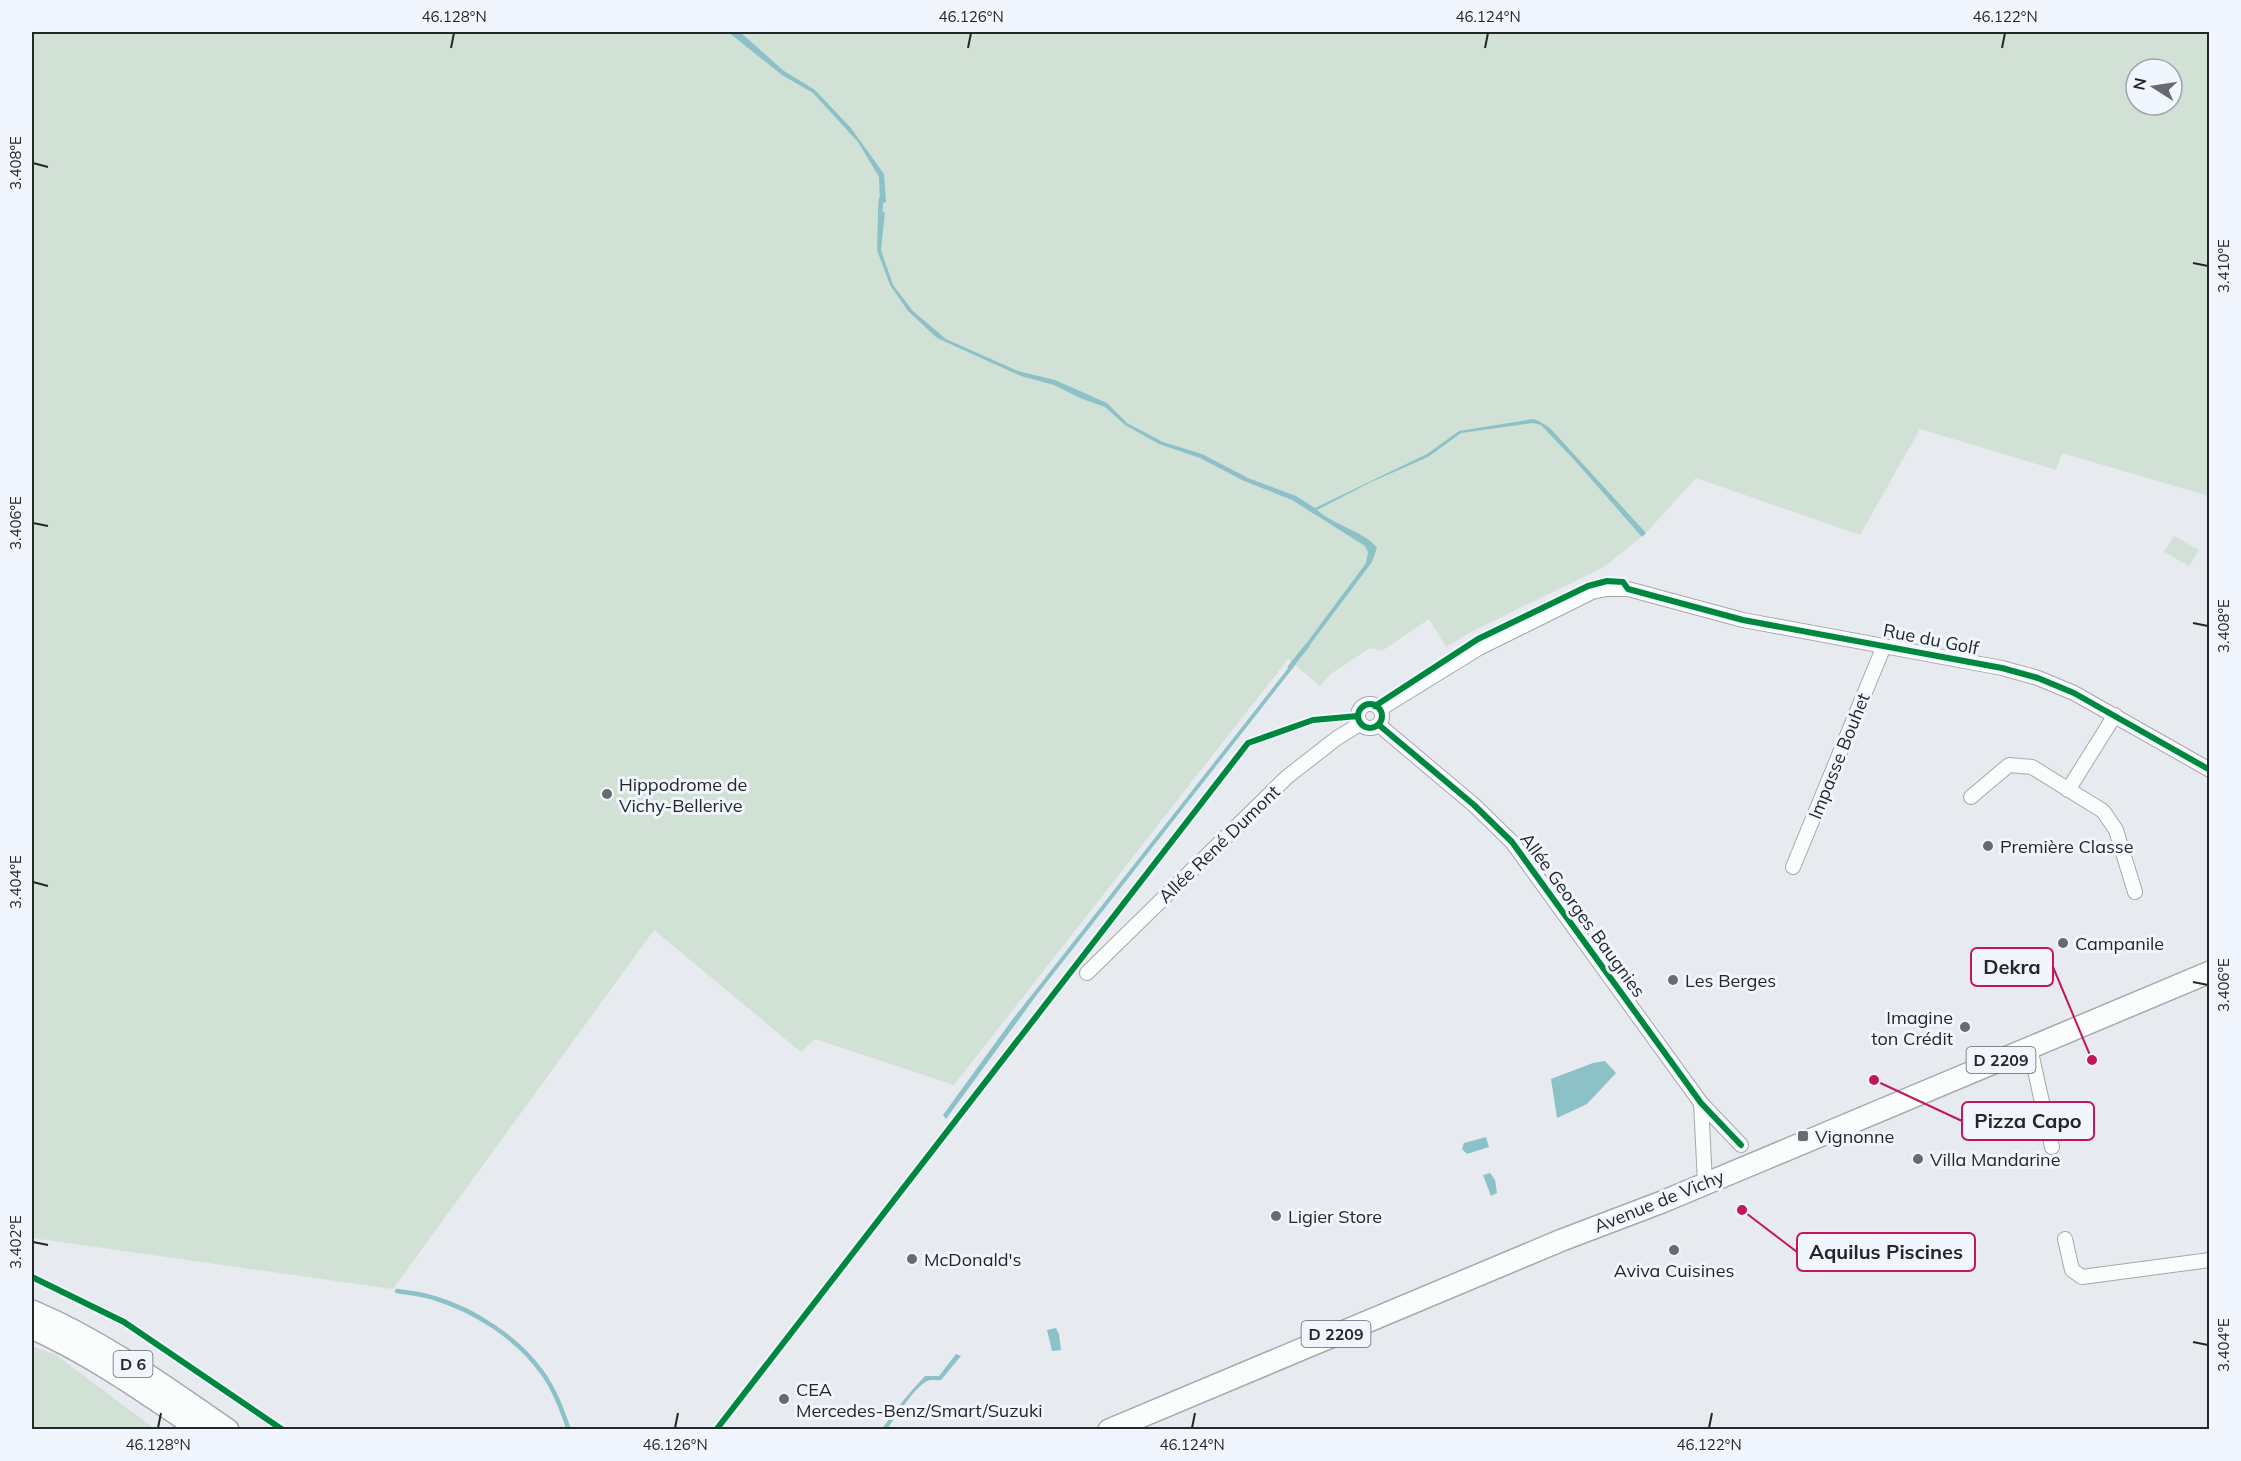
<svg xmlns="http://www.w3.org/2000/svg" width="2241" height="1461" viewBox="0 0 2241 1461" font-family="Mulish,sans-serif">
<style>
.green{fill:#d2e1d5;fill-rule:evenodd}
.water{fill:#8dc1c8}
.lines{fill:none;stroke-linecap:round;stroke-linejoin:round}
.stream{stroke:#8dc1c8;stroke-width:4.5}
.street-casing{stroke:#a6a8ab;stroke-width:16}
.primary-casing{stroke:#a6a8ab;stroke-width:24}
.street{stroke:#fbfcfc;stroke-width:14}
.primary{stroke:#fbfcfc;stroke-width:21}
.cycleway-casing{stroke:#f1f6fe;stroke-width:10}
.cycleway{stroke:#00873e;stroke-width:6}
.ticks{fill:none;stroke:#242629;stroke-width:2}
.poi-dot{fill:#686b6e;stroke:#f1f6fe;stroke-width:2}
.labels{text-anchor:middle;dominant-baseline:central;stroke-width:6;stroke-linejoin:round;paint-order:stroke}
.shield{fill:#f1f6fe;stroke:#626469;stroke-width:1.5}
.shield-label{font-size:16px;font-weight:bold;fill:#242629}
.street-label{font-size:18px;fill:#242629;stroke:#f1f6fe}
.poi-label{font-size:18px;fill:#242629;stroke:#f1f6fe;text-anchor:start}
.leader{fill:none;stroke:#c2185b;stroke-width:2}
.callout-dot{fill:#c2185b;stroke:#f1f6fe;stroke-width:2}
.callout{fill:#f1f6fe;stroke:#c2185b;stroke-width:2}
.callout-label{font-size:20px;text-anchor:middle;font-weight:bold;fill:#242629}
.neatline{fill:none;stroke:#242629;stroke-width:2}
.ticks-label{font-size:15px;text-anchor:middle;fill:#242629}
</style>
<rect width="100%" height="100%" fill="#e7eaee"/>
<path class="green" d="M32,32H2209V496L2062,453L2056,470L1920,429L1860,535L1696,478L1646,533L1604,567L1471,632L1446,647L1429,619L1382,651L1370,648L1332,673L1320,686L1288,659L954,1085L815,1039L801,1052L654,930L393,1289L32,1238ZM2136,69H2172V105H2136Z
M2174,536L2199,550L2189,566L2164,552Z
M32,1346L56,1355L155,1429H32Z"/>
<path class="water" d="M728,32H740L784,71L815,90L851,128L884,174L886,202L880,204L879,177L858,142L813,93L782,75Z
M885,212L881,250L893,285L913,311L946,339L1018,371L1055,380L1107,403L1127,423L1163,442L1202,454L1248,478L1296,496L1315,508L1427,454L1459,431L1533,419L1539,421L1550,428L1646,533L1642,537L1577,463L1541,425L1533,423L1461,433L1428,457L1369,483L1317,510C1332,524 1367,533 1377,548L1372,562L1306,650L1303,648L1366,563L1368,552L1365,546L1292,500L1244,481L1200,458L1159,444L1125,425L1105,407L1080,398L1054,385L1021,376L937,338L908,311L890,285L877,250L878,214Z
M1293,662L1296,664L1036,996L946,1119L943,1115L1012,1020Z
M1605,1061L1616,1073L1587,1104L1557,1118L1551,1079L1593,1063Z
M1486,1137L1489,1147L1467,1154L1462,1149L1464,1143Z
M1490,1173L1495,1180L1497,1193L1491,1196L1483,1175Z
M1056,1328L1059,1334L1061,1350L1052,1351L1047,1330Z
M956,1354L961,1356L941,1380C936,1381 932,1379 927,1381C913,1389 897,1416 887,1429H882C895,1410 909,1393 925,1376H939Z"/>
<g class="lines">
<path class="stream" d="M880,217L881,199
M1290,667L1307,646
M397,1291C409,1293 423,1294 434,1298C474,1310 516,1337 541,1371C554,1388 562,1410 569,1430"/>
<g class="street-casing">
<path id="street" d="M1358 716a12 12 0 1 1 24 0a12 12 0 1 1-24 0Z
M1380,709L1479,648L1592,592L1607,589H1628L1743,620L2002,668L2038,678L2074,693L2210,770
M1379,725L1474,805L1512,842L1701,1103L1741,1145
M2068,790L2115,715
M1971,797L2009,765L2032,767L2103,811L2116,830L2135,892
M1793,867L1884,646
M1087,973L1287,777L1337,738L1360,724
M2030,1048L2052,1147
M1701,1103L1705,1183
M2065,1239L2072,1270L2082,1277L2210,1260"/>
</g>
<g class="primary-casing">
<path id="primary" d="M32,1311C103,1341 164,1386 228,1430
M32,1328C92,1355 146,1393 200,1430
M1109,1430L1562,1240L1662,1202L1791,1148L2210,972"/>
</g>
<use href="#street" class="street"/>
<use href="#primary" class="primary"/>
<g class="cycleway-casing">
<path id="cycleway" d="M1358 716a12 12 0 1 1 24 0a12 12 0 1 1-24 0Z
M1375,706L1478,639L1588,586L1607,581L1623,582L1628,589L1743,620L2002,668L2038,678L2074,693L2210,770
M1379,725L1474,805L1512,842L1701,1103L1741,1145
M32,1277L124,1322L283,1430
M716,1430L1248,743L1313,720L1358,716"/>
</g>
<use href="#cycleway" class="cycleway"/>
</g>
<path class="ticks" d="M451,48L454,33M968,48L971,33M1485,48L1488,33M2002,48L2005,33M33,163L48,167M2193,263L2208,266M33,523L48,526M2193,623L2208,626M33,882L48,886M2193,982L2208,985M33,1242L48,1245M2193,1342L2208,1345M158,1428L161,1413M675,1428L678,1413M1192,1428L1195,1413M1709,1428L1712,1413"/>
<g class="poi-dot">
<circle cx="607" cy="794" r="6"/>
<circle cx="1988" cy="846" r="6"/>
<circle cx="2063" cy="943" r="6"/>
<circle cx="1673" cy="980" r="6"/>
<circle cx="1965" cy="1027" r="6"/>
<rect x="1797" y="1130" width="12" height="12" rx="3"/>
<circle cx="1918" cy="1159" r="6"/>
<circle cx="1276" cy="1216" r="6"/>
<circle cx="1674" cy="1250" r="6"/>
<circle cx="912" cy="1259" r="6"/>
<circle cx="784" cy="1399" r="6"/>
</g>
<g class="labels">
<g class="shield">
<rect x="1966.5" y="1047" width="69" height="26" rx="4.5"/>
<rect x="1301.5" y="1321" width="69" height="26" rx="4.5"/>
<rect x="113.5" y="1351" width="39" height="26" rx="4.5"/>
</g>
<g class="shield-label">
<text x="2001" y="1060">D 2209</text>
<text x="1336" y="1334">D 2209</text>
<text x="133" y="1364">D 6</text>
</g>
<g class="street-label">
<text transform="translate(1931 639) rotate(11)">Rue du Golf</text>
<text transform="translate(1839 756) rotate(-68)">Impasse Bouhet</text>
<text transform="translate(1219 844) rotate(-44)">Allée René Dumont</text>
<text transform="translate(1583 915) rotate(54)">Allée Georges Baugnies</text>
<text transform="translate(1659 1201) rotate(-22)">Avenue de Vichy</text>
</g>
<g class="poi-label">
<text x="619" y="784">Hippodrome de<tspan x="619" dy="21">Vichy-Bellerive</tspan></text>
<text x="2000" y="846">Première Classe</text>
<text x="2075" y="943">Campanile</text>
<text x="1685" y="980">Les Berges</text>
<text x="1953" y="1017" text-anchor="end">Imagine<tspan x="1953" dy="21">ton Crédit</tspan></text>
<text x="1815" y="1136">Vignonne</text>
<text x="1930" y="1159">Villa Mandarine</text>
<text x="1288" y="1216">Ligier Store</text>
<text x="924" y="1259">McDonald's</text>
<text x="1674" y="1270" text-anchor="middle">Aviva Cuisines</text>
<text x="796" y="1389">CEA<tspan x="796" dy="21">Mercedes-Benz/Smart/Suzuki</tspan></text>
</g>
</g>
<path class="leader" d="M2092 1060L2053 967M1874 1080L1962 1121M1742 1210L1797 1252"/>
<g class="callout-dot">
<circle cx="2092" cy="1060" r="6"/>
<circle cx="1874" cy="1080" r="6"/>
<circle cx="1742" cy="1210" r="6"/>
</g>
<g class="callout">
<rect x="1971" y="948" width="82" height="38" rx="6"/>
<rect x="1962" y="1102" width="132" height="38" rx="6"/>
<rect x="1797" y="1233" width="178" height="38" rx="6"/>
</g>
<g class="callout-label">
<text x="2012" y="974">Dekra</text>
<text x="2028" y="1128">Pizza Capo</text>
<text x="1886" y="1259">Aquilus Piscines</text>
</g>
<rect width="2241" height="1461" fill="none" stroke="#f1f6fe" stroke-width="66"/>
<g transform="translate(2154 87) rotate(282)"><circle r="28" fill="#f1f6fe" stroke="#9fa3a9" stroke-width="1.5"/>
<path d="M0-4.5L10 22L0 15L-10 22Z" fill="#686b6e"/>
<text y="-9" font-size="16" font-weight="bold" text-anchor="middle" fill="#242629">N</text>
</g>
<rect x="33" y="33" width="2175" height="1395" class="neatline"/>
<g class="ticks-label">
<text x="454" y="22">46.128°N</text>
<text x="971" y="22">46.126°N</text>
<text x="1488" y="22">46.124°N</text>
<text x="2005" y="22">46.122°N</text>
<text transform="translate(16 163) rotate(-90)" y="5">3.408°E</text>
<text transform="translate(2224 266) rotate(-90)" y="5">3.410°E</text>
<text transform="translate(16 523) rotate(-90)" y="5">3.406°E</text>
<text transform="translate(2224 626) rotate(-90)" y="5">3.408°E</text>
<text transform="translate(16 882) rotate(-90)" y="5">3.404°E</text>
<text transform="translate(2224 985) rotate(-90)" y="5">3.406°E</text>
<text transform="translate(16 1242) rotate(-90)" y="5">3.402°E</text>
<text transform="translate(2224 1345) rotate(-90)" y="5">3.404°E</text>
<text x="158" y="1450">46.128°N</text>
<text x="675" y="1450">46.126°N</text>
<text x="1192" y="1450">46.124°N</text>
<text x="1709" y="1450">46.122°N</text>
</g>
</svg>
